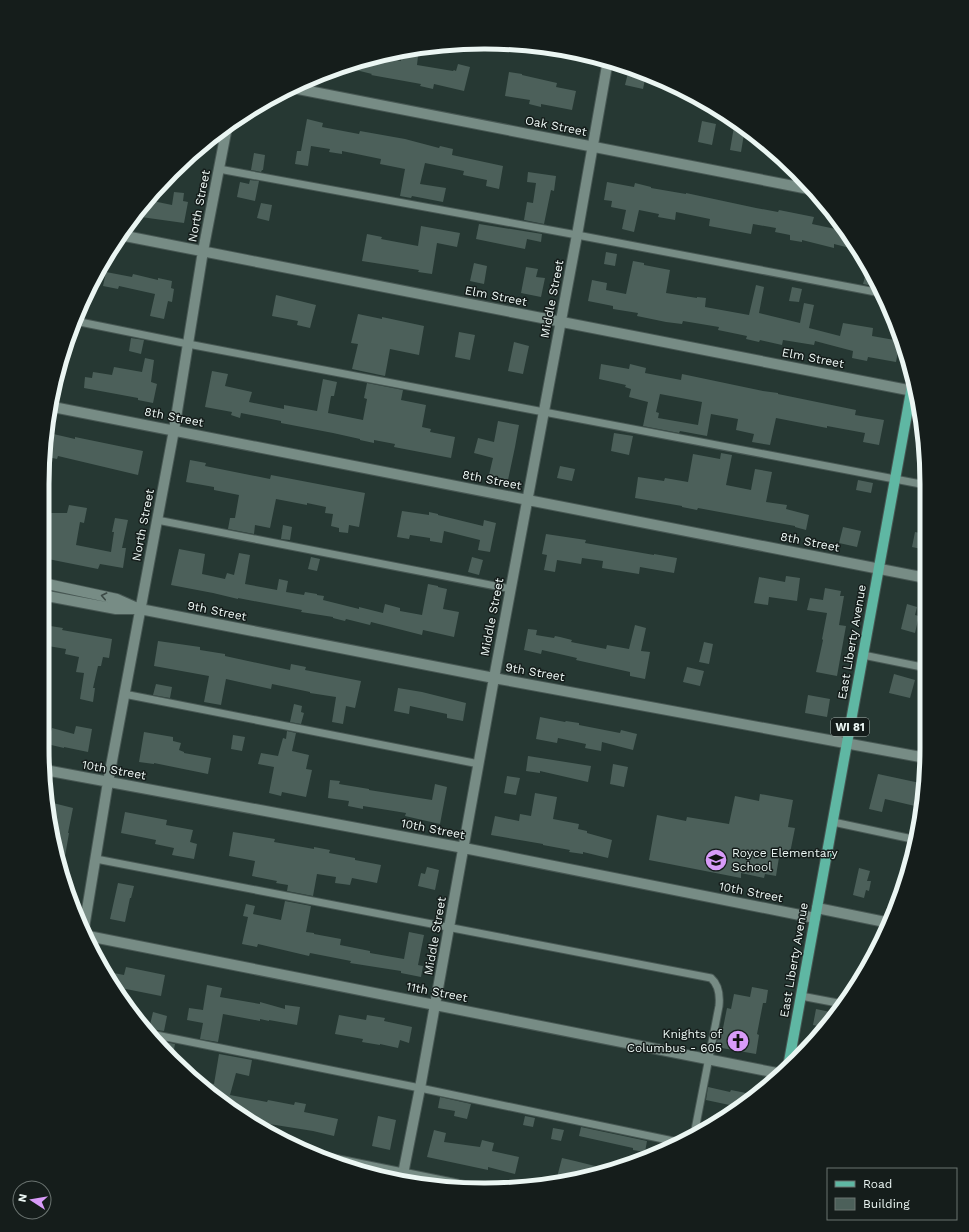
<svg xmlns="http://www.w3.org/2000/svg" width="969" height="1232" viewBox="0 0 969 1232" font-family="'Work Sans',sans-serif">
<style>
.building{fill:#4c605a;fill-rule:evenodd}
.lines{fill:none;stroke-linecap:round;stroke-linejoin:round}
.lane-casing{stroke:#475753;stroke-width:9}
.street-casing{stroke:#475753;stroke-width:12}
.secondary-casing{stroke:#475753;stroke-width:12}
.primary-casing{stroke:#475753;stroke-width:12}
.lane{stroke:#778c85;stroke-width:7}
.street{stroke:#778c85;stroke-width:10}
.secondary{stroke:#778c85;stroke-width:10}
.primary{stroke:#5fb7a3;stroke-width:10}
.oneway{stroke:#3c4945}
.labels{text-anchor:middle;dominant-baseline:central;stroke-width:3;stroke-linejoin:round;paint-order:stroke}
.shield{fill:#151d1b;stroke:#abb5b2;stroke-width:1}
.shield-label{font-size:11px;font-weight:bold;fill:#ebf6f3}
.street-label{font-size:12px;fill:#ebf6f3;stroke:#151d1b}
.poi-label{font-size:12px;fill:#ebf6f3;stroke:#151d1b;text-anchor:start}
.rim{fill:none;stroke:#ebf6f3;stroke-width:5}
</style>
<rect width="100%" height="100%" fill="#263833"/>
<path class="building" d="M402,53L418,56L417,65L453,71L454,70L456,71L458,64L470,67L464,91L434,84L433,89L420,86L421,84L371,75L372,74L340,66L380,57L401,61Z
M629,69L646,75L643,89L625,85Z
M509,72L522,74V75L557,83L556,87L576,91L572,110L541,104V107L529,104L530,100L505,96Z
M307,119L323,123L322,127L359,134L360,131L405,139L439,148L440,146L453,149L452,155L503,166L499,189L486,186L487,180L463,175L464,171L425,163L420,184L446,188L443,202L412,196L411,198L400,196L405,169L380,164L381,159L342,151V154L329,152L330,149L311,146L308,166L295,164L297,151H301Z
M702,121L716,124L712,145L698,142Z
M735,121L745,128L741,152L730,150Z
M254,153L265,155L263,170H262L261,172L251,170Z
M528,172L556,176L554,191L551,190L544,224L524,220L527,202L533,203L536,183L527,182Z
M250,180L259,181L255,201L237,197L240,182L249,184Z
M607,182L634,187L635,183L651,187V188L686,194V193L756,208L778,212L779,210L814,217L812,224L845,231L858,250L834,244V248L802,240V242L790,240V235L775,232L776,228L753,224L751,234L709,226L710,219L676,212L675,220L658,217L659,214L639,210L634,232L622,229L626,210L611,207L612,201L604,200Z
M174,192L184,193L183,201L188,202L184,223L141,217L144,204L148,200L172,205Z
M261,203L272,205L269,221L257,218Z
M479,224L542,234L541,242L527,239L525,249L476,239Z
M421,226L460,233L457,247L437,243L432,274L418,272L419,270L362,261L367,234L382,237L381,239L418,246Z
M606,252L617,254L615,266L604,264Z
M633,261L644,263V265L670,270L666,293L697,298V297L706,298L705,307L749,315L756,285L764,287L759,313L800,323L804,303L814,305L809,328L840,336L843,323L873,328L872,336L900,341L896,362L868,357L867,361L852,358L853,351L815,341L814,345L783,340L782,345L760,340L759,342L746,339L747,336L718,330L719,327L683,321L682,324L666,322L637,316L638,313L613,309V306L588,301L592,280L607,283L606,290L626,294Z
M474,263L487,266L484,284L470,281Z
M526,267L538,269L536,277L545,278L541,297L521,293Z
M106,272L132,277L133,274L158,280V278L172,281L171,288L174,289L172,302L168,301L164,319L150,316L155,294L119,286L118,289L103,286Z
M866,273L873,275L879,287L863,284Z
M792,287L802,289L799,302L789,301Z
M276,295L316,305L310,328L297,325L298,321L272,316Z
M358,314L382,319V317L424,326L419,355L390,349L385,376L352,369L358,344L351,343Z
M459,332L475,335L470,360L455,357Z
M131,338L144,340L141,354L129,351Z
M514,342L529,346L523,374L508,371Z
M145,358L154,360L151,382L157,384L153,403L138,400V398L84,388L85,377L92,378L93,372L112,375L114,367L142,372Z
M601,364L629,369L630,364L646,368L645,373L681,380L682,374L763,391L778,393V394L856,410L855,415L884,420L879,445L863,442L865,433L827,426V428L776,418L770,445L752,442L754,434L736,430L738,419L711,414L707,436L680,431L679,433L643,426L648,402L629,397L631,389L625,387L626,385L599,379ZM660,394L702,402L698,425L658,418L659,413L656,412Z
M212,371L228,374L225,386L252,392L249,402L284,409V405L317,411L323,379L337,382L334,396H331L328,413L363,420L367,399L364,398L367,383L403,390L401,400L426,405L422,427L431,429L430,432L455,437L451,458L394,447L395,444L374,440V443L360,440V439L333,433L281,423V421L241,413L240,418L231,415L232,412L205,407Z
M498,421L519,425L515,447L508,480L489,475L493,458L474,453L478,438L494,442Z
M49,433L75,439V437L143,451L138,475L58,456L57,459L43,456Z
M614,433L633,436L629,455L611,451Z
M721,453L732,455L726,485L751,490L755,469L772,472L766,502L787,505L786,509L809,515L806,530L795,527V526L698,508L697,510L682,507V506L635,498L638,477L664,481L665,478L688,482L693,454L720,459Z
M190,460L206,463L205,466L270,479L271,475L365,493L359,527L349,525L348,533L339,532V528L331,526L333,514L325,513L326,507L307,503V505L276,499L270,528L255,525L254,534L228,529L230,518H235L239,495L214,490V487L186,482Z
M560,466L575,469L572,481L557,478Z
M858,480L873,483L871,493L856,490Z
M69,505L87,508L84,523L80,522L76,545L111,552L114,532H112L115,518L128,520L122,548H126L123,568L100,564L98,569L43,558V533L47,534L49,513H67Z
M402,511L429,515V512L438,514V515L483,526L484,520L496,523L490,552L478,550L480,540L444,531L442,543L430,541V538L410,535L409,539L397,537Z
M283,525L292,527L290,540L281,539Z
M843,527L861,531L857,547L839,543Z
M915,532L926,534V550L912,547Z
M546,534L586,540L585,543L654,555V554L677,558L674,573L640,567L639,574L602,568L603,561L582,558L581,564L557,560L555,572L544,570L547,555L542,554Z
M179,549L205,554L202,574L225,579L227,573L234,575L239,553L250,555L245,584L277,590L279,579L288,581L286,592L304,595L305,592L317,594V595L324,596L323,600L359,609V607L383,613L385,604L400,608V611L422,615L428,584L438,586V587L447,589L443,609L459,612L454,637L423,630L422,635L371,622L370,625L346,619L345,621L333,618V617L301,612L302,610L238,598V599L213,593L171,585Z
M311,557L320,559L317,571L308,569Z
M472,557L483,560L479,575L468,572Z
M786,576L800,578L797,601L769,597L768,605L754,603L759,577L785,582Z
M825,588L841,591L840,596H844L839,625L846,626L837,676L816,672L823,640L822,639L827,613L807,610L810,598L823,600Z
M907,604L917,607L915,615L919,616L915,633L901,629Z
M44,625L63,628L62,630L112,639L109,658L103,657L101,666H98L93,688H95L93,702L80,699L84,673L76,672L79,657L65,654L66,649L42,645Z
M635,625L646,628L641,651L650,652L645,679L630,676V672L576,660L577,658L542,650L541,654L524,650L528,629L537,630L536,635L554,638L555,636L560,637L572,640L571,642L606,649L607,645L629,649Z
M158,641L200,647V650L225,654V656L290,670L291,664L306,667L305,670L361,681L355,708L346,706L343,724L332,722L336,697L310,693V692L272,684L271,689L226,679L221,705L204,702L209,676L154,666Z
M704,642L713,644L709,664L699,662Z
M687,667L704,671L700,686L683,682Z
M894,674L915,680L910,698L889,693Z
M156,684L172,687L170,698L153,695Z
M398,688L422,692L466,703L463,721L447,718V714L410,706L409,714L394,711Z
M808,695L830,699L827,717L805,713Z
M294,704L302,706L301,712L304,713L301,724L290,722Z
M540,717L565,722L566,721L579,723V725L620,733L621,730L637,734L633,750L602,742L601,751L585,748L586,744L558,738L557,743L536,739Z
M76,726L92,729L88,752L64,747V748L47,744L52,728L74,734Z
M287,731L296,733L292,751L309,755L306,769L312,770L306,797L282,792L281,796L269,793L274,767L258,764L261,753L278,756L283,738L286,739Z
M144,732L173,737V741L181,743L179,750L184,752V753L211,758L208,774L154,763V764L139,762Z
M233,735L245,737L242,751L231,749Z
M528,756L591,766L588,782L540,771V773L526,771Z
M613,764L628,767L624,787L610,784Z
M878,774L920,783L915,806L885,799L882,812L869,809Z
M507,776L520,778L516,795L504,793Z
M330,780L340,781L339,784L369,789V790L432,800L435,784L447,787L440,824L405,816L406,813L363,806V809L348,806L349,801L328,798Z
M535,793L557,797L553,819L579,824L578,829L587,831V833L612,840L608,858L583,852V854L569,852L570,850L543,845V844L491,835L495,816L519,821L520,814L531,816Z
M760,794L793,800L788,827L795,828L790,853L780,851L776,876L765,874L764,878L741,873V878L649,860L657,815L686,821L687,817L729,824L735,796L759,801Z
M53,803L73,808L68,833H69L62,874L57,862L51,813Z
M125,812L167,820L166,825L193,830L190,842L197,844L194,859L172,855L174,848L155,844L156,840L121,833Z
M233,832L275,839L274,842L314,849V847L330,850L329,853L355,858V860L381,865L377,883L352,878L350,885L335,883L336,877L317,874L313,896L287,891L288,885L276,883L277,881L252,876L255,861L229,856Z
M427,867L439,870L435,890L418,886L421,873L425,874Z
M859,868L870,871L867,881H871L869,891L866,890L864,898L853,895Z
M118,883L134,886L131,898H130L125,922L110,919Z
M285,901L311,906L306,932L314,933V934L341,939L340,945L370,951V953L404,959L409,932L424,935L418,965L423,966L421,977L401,973V971L350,963L351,961L310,953L309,956L258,944L257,947L242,944L248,917L243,916L246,904L255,906L253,914L281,920Z
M126,967L165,975L161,996L116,987L103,971L124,975Z
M207,985L222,988L220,997L260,1004V1002L285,1009V1005L300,1007L297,1025L269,1020V1021L260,1019V1021L223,1014L218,1042L200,1039L203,1023L187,1020L189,1008L203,1010Z
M752,987L768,990L766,1003H763L757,1034L759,1035L756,1054L716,1047L720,1027L723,1028L727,1008L731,1009L734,994L750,997Z
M816,1009L835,1013L823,1027L813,1025Z
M153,1012L167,1016L164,1031L149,1029Z
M339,1015L366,1020L367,1015L385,1018L384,1021L412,1027L409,1043L400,1040L398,1048L380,1044V1045L362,1042L363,1039L335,1034Z
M165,1042L175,1044L172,1060L163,1049Z
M219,1054L252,1060L249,1076L236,1073L230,1095L267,1102L268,1100L294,1105L295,1102L306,1104L304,1112L338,1119L334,1136L313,1131L263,1123L264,1121L246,1117L199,1081L214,1084Z
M708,1087L730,1092L731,1090L756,1095L739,1107L706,1100Z
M440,1097L471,1104L467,1119L454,1116L455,1111L438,1108Z
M378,1116L396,1120L390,1150L372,1146Z
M525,1116L535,1118L533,1127L523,1125Z
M581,1127L647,1141L645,1152L633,1150V1148L579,1136Z
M553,1128L564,1130L561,1141L551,1139Z
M434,1130L446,1133L444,1142L480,1147L482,1140L494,1143L492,1151L519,1157L515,1174L488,1167V1170L427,1157Z
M562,1158L575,1161L611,1170L599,1175L556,1181Z"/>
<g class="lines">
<g class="lane-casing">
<path id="lane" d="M219,169L577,235L881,293
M75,321L188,344L926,485
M157,520L511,589
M863,655L927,668
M124,694L479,764
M833,822L917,840
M96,859L711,978C719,985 720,996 719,1006L694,1135
M801,996L843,1004
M151,1034L420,1088L678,1142"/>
</g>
<g class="street-casing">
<path id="street" d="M293,88L814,190
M120,235L913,391
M53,407L926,578
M43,583L117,599L135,607
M42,595L116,609H140L494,678L926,758
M45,770L464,848L815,918
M817,908L890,923
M84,928L108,782L174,430L203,251L227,127
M88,936L782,1074
M402,1179L420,1088L494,678L577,235L608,60"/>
</g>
<g class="secondary-casing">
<path id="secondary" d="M331,1159L479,1189"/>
</g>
<g class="primary-casing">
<path id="primary" d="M788,1067L912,386"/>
</g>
<use href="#lane" class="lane"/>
<use href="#street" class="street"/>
<use href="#secondary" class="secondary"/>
<use href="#primary" class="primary"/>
</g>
<defs><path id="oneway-chevron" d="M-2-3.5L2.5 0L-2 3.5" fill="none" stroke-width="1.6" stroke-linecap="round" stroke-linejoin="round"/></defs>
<use class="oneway" href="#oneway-chevron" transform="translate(104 596) rotate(-168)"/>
<defs>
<g id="school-disc" transform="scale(1.15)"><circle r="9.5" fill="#d89bf8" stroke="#151d1b"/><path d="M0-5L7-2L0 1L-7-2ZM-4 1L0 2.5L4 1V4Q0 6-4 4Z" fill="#111"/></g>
<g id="church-disc" transform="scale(1.15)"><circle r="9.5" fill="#d89bf8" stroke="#151d1b"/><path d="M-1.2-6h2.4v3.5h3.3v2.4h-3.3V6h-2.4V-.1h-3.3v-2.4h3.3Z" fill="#111"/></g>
</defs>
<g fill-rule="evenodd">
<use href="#school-disc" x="716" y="860"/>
<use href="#church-disc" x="738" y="1041"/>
</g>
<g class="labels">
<rect class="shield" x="831" y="718" width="38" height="18" rx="3"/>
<g class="shield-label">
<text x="850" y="727">WI 81</text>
</g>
<g class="street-label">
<text transform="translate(556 126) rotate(11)">Oak Street</text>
<text transform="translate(199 206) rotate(-79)">North Street</text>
<text transform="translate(496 296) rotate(11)">Elm Street</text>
<text transform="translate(552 299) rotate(-79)">Middle Street</text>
<text transform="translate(813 358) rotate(11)">Elm Street</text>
<text transform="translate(174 417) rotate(11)">8th Street</text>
<text transform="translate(492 480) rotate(11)">8th Street</text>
<text transform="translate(143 525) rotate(-79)">North Street</text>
<text transform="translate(810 542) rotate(11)">8th Street</text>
<text transform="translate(217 611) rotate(11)">9th Street</text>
<text transform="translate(492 617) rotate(-79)">Middle Street</text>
<text transform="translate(852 642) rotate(-80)">East Liberty Avenue</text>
<text transform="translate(535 672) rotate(10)">9th Street</text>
<text transform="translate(114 770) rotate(10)">10th Street</text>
<text transform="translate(433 829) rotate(11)">10th Street</text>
<text transform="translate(751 892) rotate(11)">10th Street</text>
<text transform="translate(435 936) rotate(-80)">Middle Street</text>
<text transform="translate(794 960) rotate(-80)">East Liberty Avenue</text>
<text transform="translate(437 992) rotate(11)">11th Street</text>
</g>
<g class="poi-label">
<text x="732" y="853">Royce Elementary<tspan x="732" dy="14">School</tspan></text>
<text x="722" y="1034" text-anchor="end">Knights of<tspan x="722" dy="14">Columbus - 605</tspan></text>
</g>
</g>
<path d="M0 0H969V1232H0ZM484 49H485A435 435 0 0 1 920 484V748A435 435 0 0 1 485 1183H484A435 435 0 0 1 49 748V484A435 435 0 0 1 484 49Z" fill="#151d1b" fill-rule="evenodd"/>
<path class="rim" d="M484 49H485A435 435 0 0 1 920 484V748A435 435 0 0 1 485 1183H484A435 435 0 0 1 49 748V484A435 435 0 0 1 484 49Z"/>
<rect x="827" y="1168" width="130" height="52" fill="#151d1b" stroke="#6b7471"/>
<rect x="835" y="1181" width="20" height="6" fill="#5fb7a3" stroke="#6b7471"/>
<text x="863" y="1188" font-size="12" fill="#ebf6f3">Road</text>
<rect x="835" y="1198" width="20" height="12" fill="#4c605a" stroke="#6b7471"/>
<text x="863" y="1208" font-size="12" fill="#ebf6f3">Building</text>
<g transform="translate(32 1200) rotate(282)"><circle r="19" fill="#151d1b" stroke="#6b7471"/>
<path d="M0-3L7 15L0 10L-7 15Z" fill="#d89bf8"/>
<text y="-6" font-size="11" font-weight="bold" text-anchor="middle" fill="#ebf6f3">N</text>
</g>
</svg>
